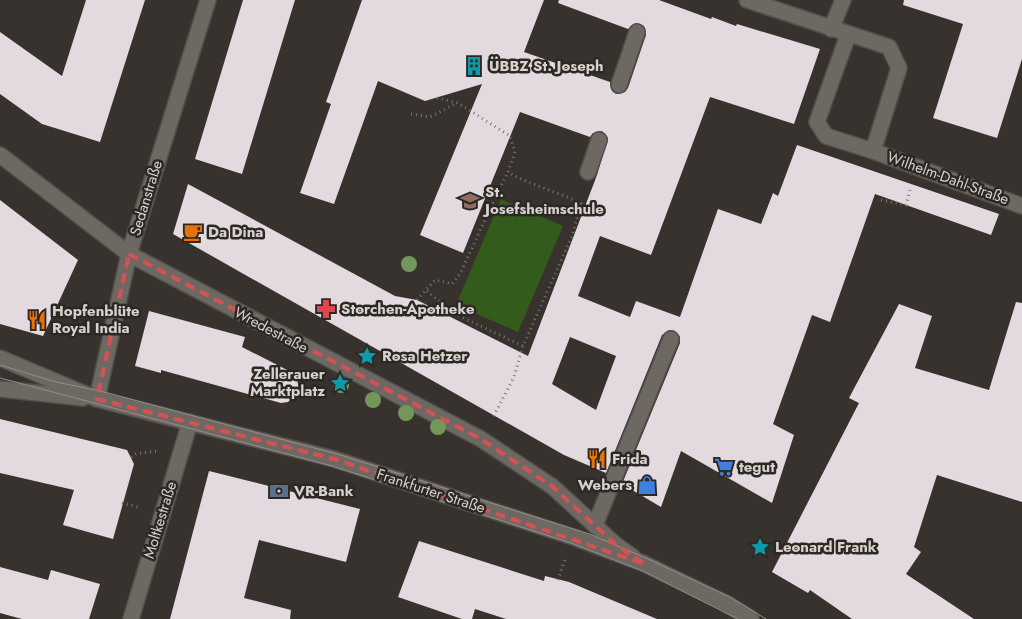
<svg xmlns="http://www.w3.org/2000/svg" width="1022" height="619" viewBox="0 0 1022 619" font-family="Jost,sans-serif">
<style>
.green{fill:#335b1b}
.building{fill:#e2dadf;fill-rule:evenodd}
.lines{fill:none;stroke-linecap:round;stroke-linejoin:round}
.service-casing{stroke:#524e4a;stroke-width:18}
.minor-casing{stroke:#524e4a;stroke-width:18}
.tertiary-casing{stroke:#524e4a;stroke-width:18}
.path{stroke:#7b7672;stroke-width:3;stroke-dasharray:1 4;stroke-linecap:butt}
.service{stroke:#6e6863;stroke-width:15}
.minor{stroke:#6e6863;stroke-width:15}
.tertiary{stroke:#6e6863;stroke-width:15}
.tram{stroke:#948f8c;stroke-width:1}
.tree{fill:#73975b}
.marked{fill:none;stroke:#d65252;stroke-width:4;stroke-dasharray:10 6;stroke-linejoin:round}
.labels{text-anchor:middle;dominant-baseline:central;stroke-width:5;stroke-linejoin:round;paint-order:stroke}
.poi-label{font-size:15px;font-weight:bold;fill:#d6d2cf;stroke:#2e2824;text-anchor:start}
.street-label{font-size:15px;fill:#d6d2cf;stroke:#2e2824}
</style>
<rect width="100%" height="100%" fill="#38322e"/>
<path class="green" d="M501,199L563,226L518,332L456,305Z"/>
<path class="building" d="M86,0H145L100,142L42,124L0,94V32L62,76Z
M243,0H295L242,174L195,159Z
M362,0H544L524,52L610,82L612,91L616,94L625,92L628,88L646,35L644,26L636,23L628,29L558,3L559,0H659L711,19L712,17L736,26L737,24L820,49L794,124L710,97L651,255L600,236L578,296L630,317L636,301L680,317L718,209L761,224L773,193L778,196L797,145L999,214L991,235L875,194L830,322L812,315L773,424L794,435L772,503L681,451L661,507L622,484L680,343V337L675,331L669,330L662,335L606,473L564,455L173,234L188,184L395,296L417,300L528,356L597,175L608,138L602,131L593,133L590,137L520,112L463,253L420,235L482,84L425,101L378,81L334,204L300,193L331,104L326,102ZM570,337L616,356L596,410L552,384Z
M904,0H1022V59L997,138L933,118L963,24L903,5Z
M0,200L78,260L43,336L0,324Z
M1016,302L1022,303V502L937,475L914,547L921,552L906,574L974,619H852L810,590L808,593L772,572L859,403L849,398L899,304L932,316L915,368L989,390Z
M149,311L245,337L242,347L291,372L297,378L299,391L288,402L281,403L161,370V373L135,366Z
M0,419L127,450L134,464L113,539L63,525L74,490L0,473Z
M209,471L360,509L346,562L259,540L244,598L291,610L290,619H170Z
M419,541L544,581L545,576L569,582L657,619H506L475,609L472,619H462L398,597Z
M0,567L48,580L51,570L100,584L89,619H22L0,613Z"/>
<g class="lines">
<g class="service-casing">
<path id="service" d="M831,29L843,0
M619,85L637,32
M588,172L599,140
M595,525L671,339"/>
</g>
<g class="minor-casing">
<path id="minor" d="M747,0L889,47L899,68L873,151
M848,35L817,122L826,136L873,151L1022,206
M0,155L129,254L481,439L553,487L616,545L633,557
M97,399L129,254L208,0
M131,619L190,422"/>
</g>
<g class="tertiary-casing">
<path id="tertiary" d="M0,358L97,399L334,459L573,537L645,564L727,604L751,619
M0,389L83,398"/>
</g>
<path class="path" d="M437,98L458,103L510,136L515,152L508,172C531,186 558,191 581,204L572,236L523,346L514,377L492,419
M411,114L430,117L457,103
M488,190L497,194L508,172
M881,200L906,205L910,190
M427,291L455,314L523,346
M417,300L435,280L452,284L460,274L497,194
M131,457L136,454L157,451
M122,503L141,508
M558,580L565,559"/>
<use href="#service" class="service"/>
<use href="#minor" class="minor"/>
<use href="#tertiary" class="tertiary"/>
<path class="tram" d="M0,365L56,382L100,391L337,454L589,534L646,558L730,597L766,619
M0,378L332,466L571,543L643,571L738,619"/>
</g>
<g class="tree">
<circle cx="409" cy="264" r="8"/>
<circle cx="341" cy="385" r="8"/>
<circle cx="373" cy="400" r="8"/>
<circle cx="406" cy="413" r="8"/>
<circle cx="438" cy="427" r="8"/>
</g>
<path class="marked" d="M129,254L481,439L553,487L616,545L645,564L334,459L97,399Z"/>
<defs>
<g id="building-bare" transform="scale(1.5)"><path d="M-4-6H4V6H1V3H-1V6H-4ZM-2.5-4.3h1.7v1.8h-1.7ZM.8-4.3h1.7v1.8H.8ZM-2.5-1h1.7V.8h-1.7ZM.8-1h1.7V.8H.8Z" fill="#0f9aa8" stroke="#2e2824" stroke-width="2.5" paint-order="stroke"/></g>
<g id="school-bare" transform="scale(1.5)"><path d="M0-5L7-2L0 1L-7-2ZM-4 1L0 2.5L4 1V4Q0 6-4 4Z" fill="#8d6e63" stroke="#2e2824" stroke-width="2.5" paint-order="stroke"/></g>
<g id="cafe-bare" transform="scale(1.5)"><path d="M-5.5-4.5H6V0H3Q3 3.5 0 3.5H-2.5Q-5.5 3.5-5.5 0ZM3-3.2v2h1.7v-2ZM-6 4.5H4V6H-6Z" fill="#e8710a" stroke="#2e2824" stroke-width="2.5" paint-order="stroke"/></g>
<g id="pharmacy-bare" transform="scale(1.5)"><path d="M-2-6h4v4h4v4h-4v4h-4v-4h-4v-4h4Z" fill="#e0444e" stroke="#2e2824" stroke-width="2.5" paint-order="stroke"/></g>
<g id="restaurant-bare" transform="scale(1.5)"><path d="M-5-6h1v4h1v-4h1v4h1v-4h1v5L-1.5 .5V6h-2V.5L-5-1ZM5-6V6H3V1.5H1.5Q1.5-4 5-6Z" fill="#e8710a" stroke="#2e2824" stroke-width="2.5" paint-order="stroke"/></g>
<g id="sight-bare" transform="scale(1.5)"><path d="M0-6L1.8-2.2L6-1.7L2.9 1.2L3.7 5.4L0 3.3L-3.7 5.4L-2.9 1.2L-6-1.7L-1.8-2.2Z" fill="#0f9aa8" stroke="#2e2824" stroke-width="2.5" paint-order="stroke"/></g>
<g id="supermarket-bare" transform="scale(1.5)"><path d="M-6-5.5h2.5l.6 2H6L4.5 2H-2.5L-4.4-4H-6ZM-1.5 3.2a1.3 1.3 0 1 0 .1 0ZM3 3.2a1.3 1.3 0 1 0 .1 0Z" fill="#3f7fe0" stroke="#2e2824" stroke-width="2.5" paint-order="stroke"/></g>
<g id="shop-bare" transform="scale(1.5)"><path d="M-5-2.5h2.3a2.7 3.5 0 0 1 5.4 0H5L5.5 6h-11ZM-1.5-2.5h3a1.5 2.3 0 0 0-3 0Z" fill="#3f7fe0" stroke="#2e2824" stroke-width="2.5" paint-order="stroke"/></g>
<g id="bank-bare" transform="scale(1.5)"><path d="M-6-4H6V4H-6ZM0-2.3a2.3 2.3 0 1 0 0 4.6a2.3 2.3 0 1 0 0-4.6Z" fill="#5c6f8a" stroke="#2e2824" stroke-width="2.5" paint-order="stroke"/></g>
</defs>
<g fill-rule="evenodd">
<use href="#building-bare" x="474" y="66"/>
<use href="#school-bare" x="470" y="201"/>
<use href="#cafe-bare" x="193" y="232"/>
<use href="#pharmacy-bare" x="326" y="309"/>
<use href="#restaurant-bare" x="37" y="320"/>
<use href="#sight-bare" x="367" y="356"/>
<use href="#sight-bare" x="340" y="383"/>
<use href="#restaurant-bare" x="597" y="459"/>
<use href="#supermarket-bare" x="724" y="467"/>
<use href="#shop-bare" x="647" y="485"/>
<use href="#bank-bare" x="279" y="491"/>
<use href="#sight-bare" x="760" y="547"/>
</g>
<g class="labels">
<g class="poi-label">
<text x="489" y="66">ÜBBZ St. Joseph</text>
<text x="485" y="192">St.<tspan x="485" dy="17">Josefsheimschule</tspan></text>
<text x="208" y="232">Da Dina</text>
<text x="341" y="309">Storchen-Apotheke</text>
<text x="52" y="311">Hopfenblüte<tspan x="52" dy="17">Royal India</tspan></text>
<text x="382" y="356">Rosa Hetzer</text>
<text x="325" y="374" text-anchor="end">Zellerauer<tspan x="325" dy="17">Marktplatz</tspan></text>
<text x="612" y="459">Frida</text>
<text x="739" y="467">tegut</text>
<text x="632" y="485" text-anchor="end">Webers</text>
<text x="294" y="491">VR-Bank</text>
<text x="775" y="547">Leonard Frank</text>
</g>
<g class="street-label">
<text transform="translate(948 178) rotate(20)">Wilhelm-Dahl-Straße</text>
<text transform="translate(146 198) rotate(-73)">Sedanstraße</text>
<text transform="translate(271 330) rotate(28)">Wredestraße</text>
<text transform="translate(431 491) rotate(18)">Frankfurter Straße</text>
<text transform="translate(160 520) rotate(-73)">Moltkestraße</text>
</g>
</g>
</svg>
